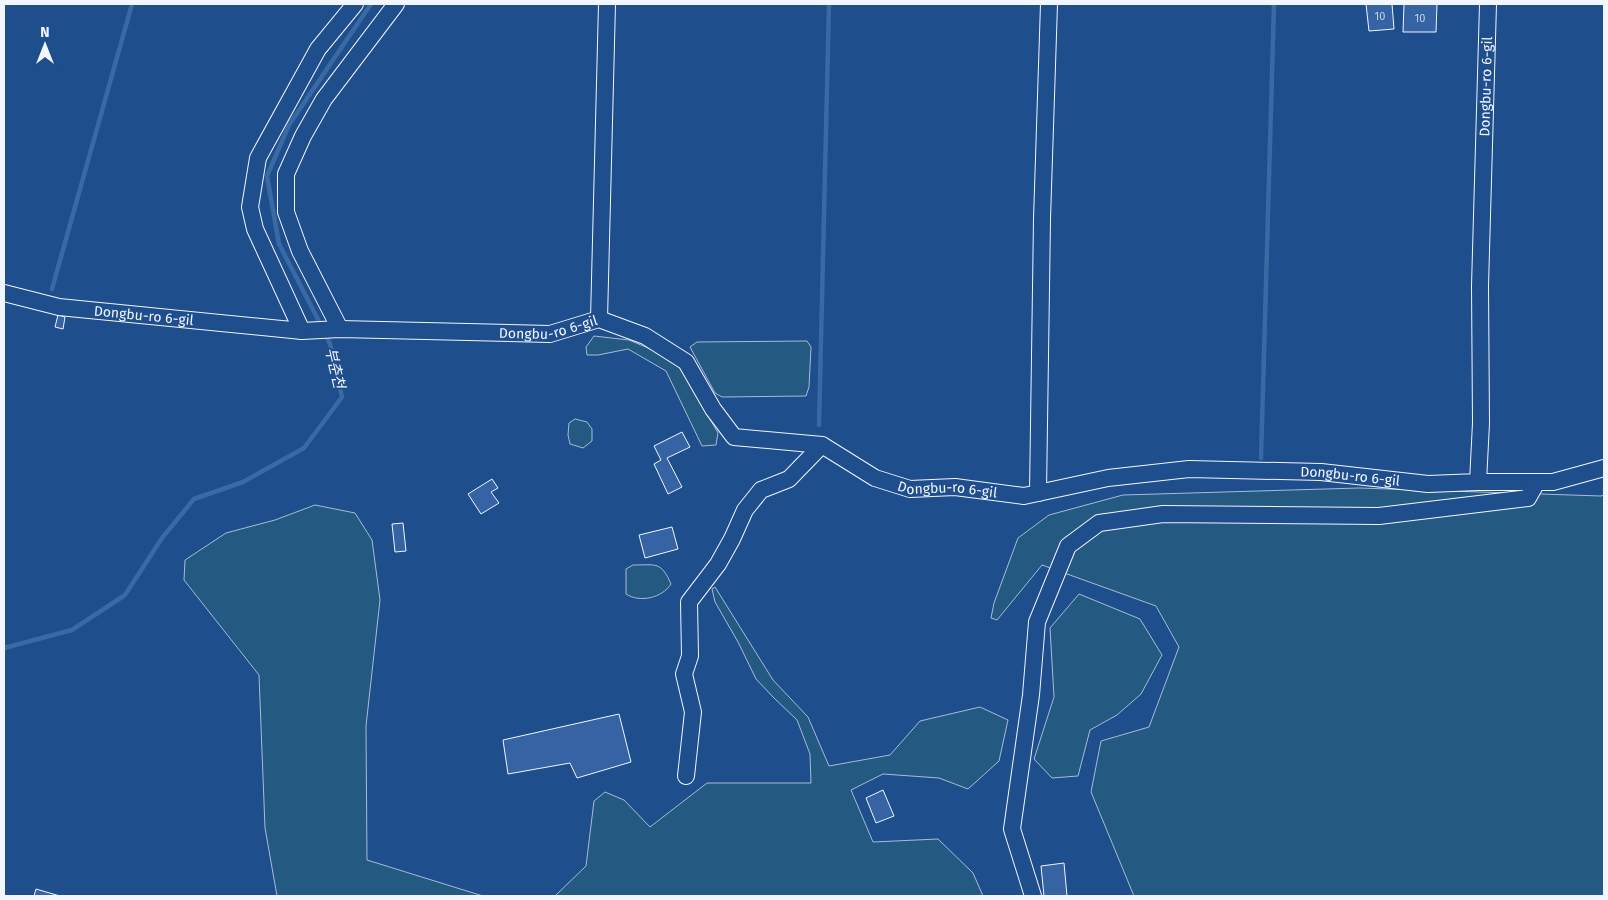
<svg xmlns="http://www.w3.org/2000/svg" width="1608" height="900" viewBox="0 0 1608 900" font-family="'Fira Sans','Noto Sans KR',sans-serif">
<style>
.green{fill:#245a82;stroke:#a8bbd7}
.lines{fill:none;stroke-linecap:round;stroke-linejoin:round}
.stream{stroke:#3b69a3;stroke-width:4.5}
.building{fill:#3563a3;stroke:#f2f6ff}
.minor-casing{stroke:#f2f6ff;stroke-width:18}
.minor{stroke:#1f4e8c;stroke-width:16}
.labels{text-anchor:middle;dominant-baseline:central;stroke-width:4;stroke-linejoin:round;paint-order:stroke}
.number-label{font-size:11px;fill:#c3d1e8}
.street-label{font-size:14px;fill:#f2f6ff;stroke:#1f4e8c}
.water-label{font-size:15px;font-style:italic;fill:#f2f6ff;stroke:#1f4e8c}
</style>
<rect width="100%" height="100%" fill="#1f4e8c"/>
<path class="green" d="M594,336L629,340L660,353L681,369L718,433L716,445L702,446L666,371L628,349L598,355H587L586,347Z
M807,341L811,347L809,387L806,396L722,397L715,393L690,347L697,342Z
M575,419L587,422L592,429V441L583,448L570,444L568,435L569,423Z
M1359,488L1601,496L1604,495V896H1134L1091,792L1101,741L1149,727L1179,647L1156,606L1042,565L997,620L991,618L994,603L1018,538L1049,515L1123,495Z
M315,505L355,513L372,540L380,600L366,726L367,860L483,896H277L265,828L259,675L184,580L185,560L226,533L275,520Z
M633,565C656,565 661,561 671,584C662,598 640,603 626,594V569Z
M715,587L773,680L808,717L829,766L890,755L920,721L980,707L1008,720L999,761L968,789L939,778L883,774L851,790L873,842L938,839L973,873L983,896H555L586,866L594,801L605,792L624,800L650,827L707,783H811L810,754L797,720L773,697L756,679L738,642L715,602L712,589Z
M1079,594L1140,619L1162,655L1141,694L1117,715L1090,730L1078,776L1052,778L1034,759L1054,697L1050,628Z"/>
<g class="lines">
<path class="stream" d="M52,289L132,4
M322,327L279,244L267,176L289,125L371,4
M819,425L829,4
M1261,458L1274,4
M4,648L72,630L125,595L162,538L194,499L243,482L304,448L342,397L330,344L325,333"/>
</g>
<path class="building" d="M1366,4H1392L1394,29L1369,31Z
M1404,4H1437L1436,32H1403Z
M58,315L65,317L63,329L55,327Z
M682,432L690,447L667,458L682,487L668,494L654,464L661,460L654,446Z
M492,479L498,488L491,492L499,503L481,514L468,494Z
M403,523L406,551L395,552L392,524Z
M672,527L678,549L645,558L639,535Z
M619,714L631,762L577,778L570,763L508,774L503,740Z
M883,790L894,816L876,823L866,798Z
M1064,863L1067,896H1044L1041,866Z
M36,889L60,896H34Z"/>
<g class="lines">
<g class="minor-casing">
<g id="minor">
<path id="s1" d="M4,293L59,307L302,331L340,329L550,334L599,319L645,336L686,362L713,409L734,437L822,445L875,478L910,489L955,487L1024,496L1108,478L1189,469L1321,472L1428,484L1478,482L1481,423L1480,286L1488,4"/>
<path d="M599,319L607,4"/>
<path d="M340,329L300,251L286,212V174L303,136L324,99L396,4"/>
<path d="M302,331L255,229L250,207L258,158L318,49L355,4"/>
<path d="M1478,482H1553L1604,468"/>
<path d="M1038,493L1042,219L1049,4"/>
<path d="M686,776L693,712L684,674L690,656L689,602L718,564L732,539L745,510L761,490L789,479L822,445"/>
<path d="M1033,896L1012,829L1031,695L1037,622L1068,546L1099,523L1163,514L1379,516L1528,498L1537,482"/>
</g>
</g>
<use href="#minor" class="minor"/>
</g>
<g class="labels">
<g class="number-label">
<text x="1380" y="16">10</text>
<text x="1420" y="18">10</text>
</g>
<g class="street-label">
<text stroke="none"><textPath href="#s1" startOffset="1942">Dongbu-ro 6-gil</textPath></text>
<text stroke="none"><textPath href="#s1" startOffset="142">Dongbu-ro 6-gil</textPath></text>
<text stroke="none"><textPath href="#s1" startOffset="548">Dongbu-ro 6-gil</textPath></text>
<text stroke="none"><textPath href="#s1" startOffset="1418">Dongbu-ro 6-gil</textPath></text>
<text stroke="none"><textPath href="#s1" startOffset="1012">Dongbu-ro 6-gil</textPath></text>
</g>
<g class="water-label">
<text transform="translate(335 368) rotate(77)">부춘천</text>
</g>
</g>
<rect width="1608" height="900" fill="none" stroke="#f2f6ff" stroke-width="10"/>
<g transform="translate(45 45)" stroke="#1f4e8c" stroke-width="4" paint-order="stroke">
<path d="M0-4L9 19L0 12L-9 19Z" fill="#f2f6ff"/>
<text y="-8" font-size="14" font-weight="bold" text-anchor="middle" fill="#f2f6ff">N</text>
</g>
</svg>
